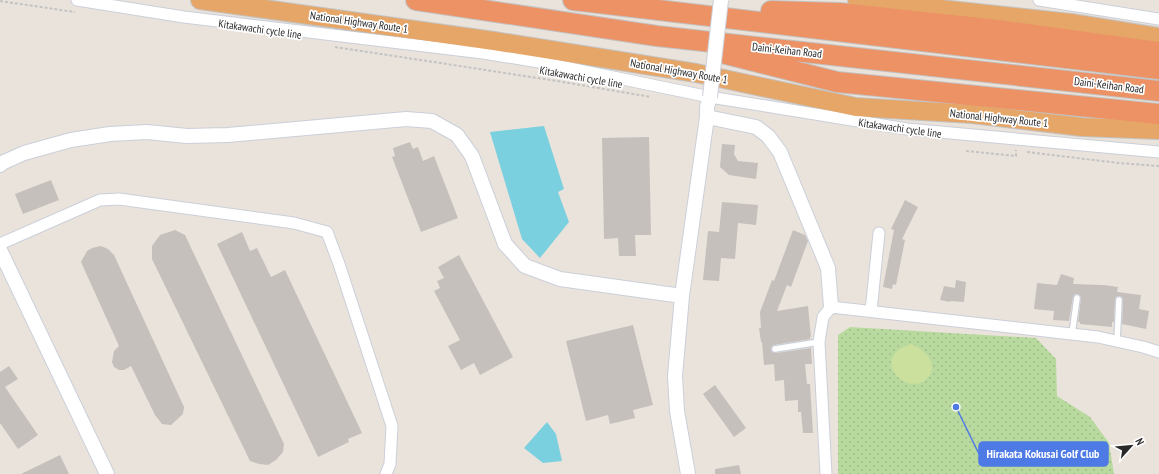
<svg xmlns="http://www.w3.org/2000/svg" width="1159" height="474" viewBox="0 0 1159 474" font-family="'PT Sans Narrow',sans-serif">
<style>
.grass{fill:url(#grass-dots)}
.pitch{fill:#cae09c}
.water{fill:#7bd0e0}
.building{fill:#c5c0bc}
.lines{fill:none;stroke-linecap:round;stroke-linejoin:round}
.service-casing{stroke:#cbcfd9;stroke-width:8}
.minor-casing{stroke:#cbcfd9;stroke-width:13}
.tertiary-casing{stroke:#cbcfd9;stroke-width:16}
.trunk-casing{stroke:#c3c3c3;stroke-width:20}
.motorway-casing{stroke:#c3c3c3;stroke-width:22}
.path{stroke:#c3c3c3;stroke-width:2;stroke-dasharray:3 2;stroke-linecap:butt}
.service{stroke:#fff;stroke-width:5.5}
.minor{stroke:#fff;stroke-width:11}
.tertiary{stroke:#fff;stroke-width:14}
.trunk{stroke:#e6a668;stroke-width:18}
.motorway{stroke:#ec9265;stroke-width:20}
.tertiary-bridge-casing{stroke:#cbcfd9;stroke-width:16;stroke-linecap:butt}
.tertiary-bridge{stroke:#fff;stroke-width:14}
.labels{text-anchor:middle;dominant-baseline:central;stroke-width:3.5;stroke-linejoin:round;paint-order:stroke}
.street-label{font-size:11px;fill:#292929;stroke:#fff}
.leader{fill:none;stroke:#4e7ae5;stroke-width:1.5}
.callout-dot{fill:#4e7ae5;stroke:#fff;stroke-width:1.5}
.callout{fill:#4e7ae5;stroke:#4e7ae5;stroke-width:1.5}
.callout-label{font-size:12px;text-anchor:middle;font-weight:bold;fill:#fff}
</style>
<defs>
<pattern id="grass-dots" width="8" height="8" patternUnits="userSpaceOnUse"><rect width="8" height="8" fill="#b9da9f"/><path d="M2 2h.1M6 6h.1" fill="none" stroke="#9fbb89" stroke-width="1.8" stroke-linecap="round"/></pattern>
</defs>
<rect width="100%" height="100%" fill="#eae3dc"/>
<path class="grass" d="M850,327L1036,338L1056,359L1057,396L1090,417L1109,443L1114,474H838V335Z"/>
<path class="pitch" d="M910,344C922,348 939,362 929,376C911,401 866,360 910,344Z"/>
<path class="water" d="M544,126L564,189L558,192L569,222L540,258L522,239L490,132Z
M547,422L556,434L562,461L543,463L524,448Z"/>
<path class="building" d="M649,137L651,235H635L636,256H619L618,238L604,239L602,138Z
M410,142L413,149L418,147L423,161L434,156L458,218L421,232L392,157L395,156L393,148Z
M722,144L735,145L734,154L738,161L758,163L756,179L729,175L720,167Z
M51,180L59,200L23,214L15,194Z
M905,200L918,207L902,239L905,240L896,285L893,284L892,289L883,287L894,230L891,229Z
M722,202L758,205L756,225L738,223L735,259L721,258L719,281L703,280L708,231L719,232Z
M175,230L185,235L284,444L283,452L276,460L268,465L259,464L250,461L152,259V246L160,235Z
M793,230L805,235L808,241L791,287L787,285L777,311L808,306L811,337H810V339L774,345L772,346L771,349L772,352L776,353L811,348L812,364H805L807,384H810L813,433H803L801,412H798V400L785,401L784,380L775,381L774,364L764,365L762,342H761L759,328H761L760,312L772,280L774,281Z
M242,232L250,251L257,248L271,277L285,270L362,433L348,439L349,442L318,457L217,244Z
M101,246L108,249L114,255L184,407L183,414L171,425L162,424L155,415L131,366L124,370H119L114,367L112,362L114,351L119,346L81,262L87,251L92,248Z
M459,255L513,357L480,375L474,363L461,370L448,346L460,340L434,291L440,288L437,281L444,278L438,267Z
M1061,274L1074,278L1073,284L1104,285L1118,287L1117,292L1141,295L1139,309L1149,311L1146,329L1122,324L1123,300L1120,296H1117L1115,299L1114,322H1112V327L1080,324V322H1078L1081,298L1078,294H1075L1073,297L1069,321L1053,320L1054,311L1034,309L1037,283L1057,285Z
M956,280L966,282L964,302L950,301V302L940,300L944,286L955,288Z
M633,325L653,405L633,410L635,418L610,424L608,415L586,421L566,341Z
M9,366L18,379L5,387L38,435L18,449L0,423V372Z
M715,385L746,428L734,437L703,394Z
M60,455L69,474H21Z
M739,465L741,474H715V469Z"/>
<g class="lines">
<g class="service-casing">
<path id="service" d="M1072,334L1077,298
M1117,341L1119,300
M775,349L819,342"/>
</g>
<g class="minor-casing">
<path id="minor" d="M77,0L184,17L483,53L545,63L710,97L907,129L1159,152
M1039,0L1159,19
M0,244L100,200L119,199L294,223L327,232L339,264L392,426L390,464L386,474
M871,311L879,233
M826,474L819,342L823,317L831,307L1098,337L1143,347L1159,352"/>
</g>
<g class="tertiary-casing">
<path id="tertiary" d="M707,117L756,127L768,136L780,152L828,268L831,307
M0,165L2,163L24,153L71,140L110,134L147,132L187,136L228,135L406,119L432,121L457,135L472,156L505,244L525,266L560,279L682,296
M0,250L107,474
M688,474L677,411L675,376L682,296L707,117V107L710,97"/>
</g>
<g class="trunk-casing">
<path id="trunk" d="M200,0L494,41L696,73L856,107L972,114L1082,127L1159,130
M857,0L1071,23L1159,37"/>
</g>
<g class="motorway-casing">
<path id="motorway" d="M416,0L657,36L1159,91
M573,0L1159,69
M771,11L840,13L998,30L1159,52
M726,54L837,82L1159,114"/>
</g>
<path class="path" d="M0,1L75,12
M335,47L551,80L651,97
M966,151L1016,156V150
M1027,152L1119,163L1159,166"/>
<use href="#service" class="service"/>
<use href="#minor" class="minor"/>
<use href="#tertiary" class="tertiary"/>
<use href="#trunk" class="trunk"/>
<use href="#motorway" class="motorway"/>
<g class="tertiary-bridge-casing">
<path id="tertiary-bridge" d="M710,97L721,0"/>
</g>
<use href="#tertiary-bridge" class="tertiary-bridge"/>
</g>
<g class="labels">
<g class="street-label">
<text transform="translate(359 22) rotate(8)">National Highway Route 1</text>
<text transform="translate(260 29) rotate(8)">Kitakawachi cycle line</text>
<text transform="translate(787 50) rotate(6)">Daini-Keihan Road</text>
<text transform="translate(679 71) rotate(10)">National Highway Route 1</text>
<text transform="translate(581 77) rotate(10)">Kitakawachi cycle line</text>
<text transform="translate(1109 85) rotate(7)">Daini-Keihan Road</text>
<text transform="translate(999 118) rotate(6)">National Highway Route 1</text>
<text transform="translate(900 128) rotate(8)">Kitakawachi cycle line</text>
</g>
</g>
<path class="leader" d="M956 407L979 454"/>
<circle class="callout-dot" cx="956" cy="407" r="4"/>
<rect class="callout" x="979" y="442" width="129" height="24" rx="4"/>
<g class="callout-label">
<text x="1043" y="458">Hirakata Kokusai Golf Club</text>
</g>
<g transform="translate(1131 446) rotate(63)" stroke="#ffffff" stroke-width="3" paint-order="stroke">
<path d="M0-3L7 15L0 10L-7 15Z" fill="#292929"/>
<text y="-6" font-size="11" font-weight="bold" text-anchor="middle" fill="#292929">N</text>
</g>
</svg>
